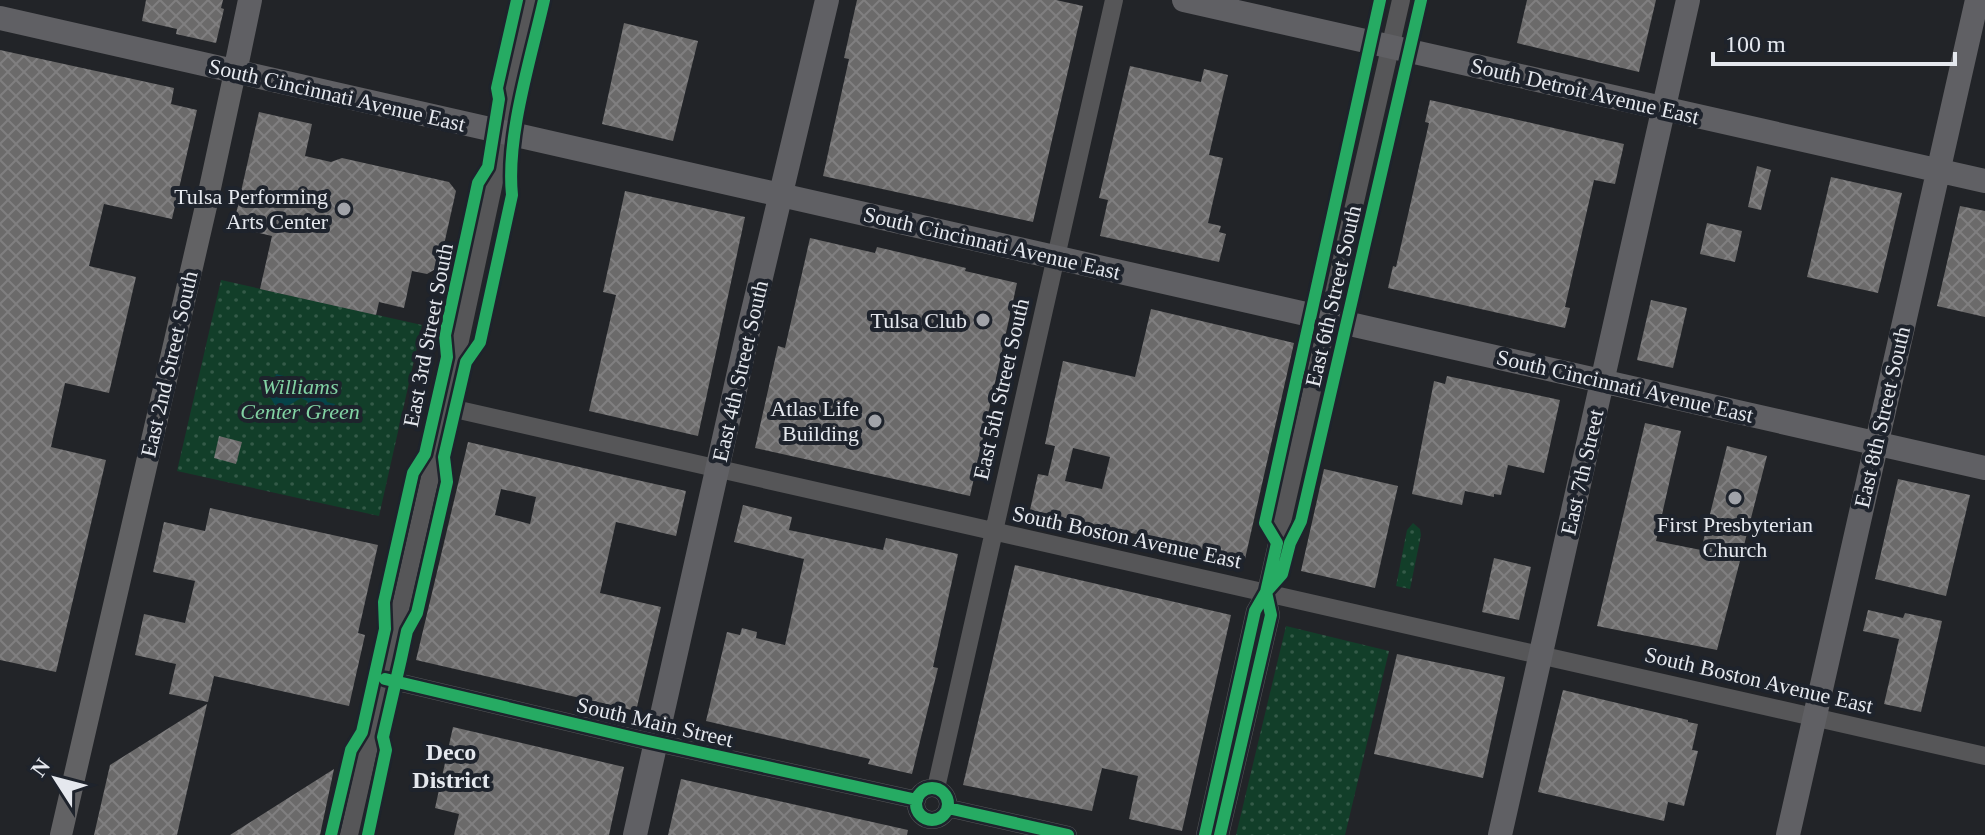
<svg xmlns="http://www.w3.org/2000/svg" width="1985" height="835" viewBox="0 0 1985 835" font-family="'Times New Roman',serif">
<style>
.grass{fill:url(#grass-dots)}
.water{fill:#064349}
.building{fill:url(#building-cross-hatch);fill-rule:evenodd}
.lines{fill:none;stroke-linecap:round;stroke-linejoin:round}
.tertiary{stroke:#565658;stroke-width:18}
.secondary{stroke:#626264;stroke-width:22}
.primary{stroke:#606064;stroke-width:24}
.cycleway-casing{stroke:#1e232c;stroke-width:17}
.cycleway{stroke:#26ab63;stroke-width:12}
.poi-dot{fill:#a1a3a9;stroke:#1e232c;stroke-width:3}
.labels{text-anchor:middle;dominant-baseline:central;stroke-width:8;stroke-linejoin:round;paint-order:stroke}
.street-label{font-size:22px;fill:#e5e8ee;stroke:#1e232c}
.poi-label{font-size:22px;fill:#e5e8ee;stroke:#1e232c;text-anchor:end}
.park-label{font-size:22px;font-style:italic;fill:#82d3a4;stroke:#1e232c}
.neighbourhood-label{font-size:24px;font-weight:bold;fill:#e5e8ee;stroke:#1e232c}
</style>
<defs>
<pattern id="grass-dots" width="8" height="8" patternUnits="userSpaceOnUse" patternTransform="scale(2)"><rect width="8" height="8" fill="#123e29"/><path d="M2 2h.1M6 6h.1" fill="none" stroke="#345a48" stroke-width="1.8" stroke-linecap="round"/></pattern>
<pattern id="building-cross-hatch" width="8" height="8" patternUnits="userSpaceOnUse" patternTransform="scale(2)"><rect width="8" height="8" fill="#6b6a6a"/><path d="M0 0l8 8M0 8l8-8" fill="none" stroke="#807f80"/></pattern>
</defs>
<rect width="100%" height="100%" fill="#222428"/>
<path class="grass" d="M221,280L422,325L379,516L177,471Z
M1413,523L1420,529L1421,535L1410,589L1396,586L1407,530Z
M1286,626L1389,651L1345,835H1236Z"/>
<path class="water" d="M276,374L284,376L291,387L310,393L318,390L324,392L327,402L335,404L331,420L313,415L307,401L301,398L286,407L275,405L270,397Z"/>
<path class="building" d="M146,0H223L221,8L224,9L216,43L176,34L177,29L142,21Z
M857,0H1056L1083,6L1033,222L823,176L849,59L844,58Z
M1527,0H1656L1639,72L1517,43Z
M624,23L698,41L673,141L602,124Z
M0,50L174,88L171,104L197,110L172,219L104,204L89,266L136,277L109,393L65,383L51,447L106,460L56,672L0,660Z
M1130,66L1201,82L1204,69L1228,75L1209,155L1223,158L1208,223L1221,226L1219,232L1226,234L1219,262L1100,236L1108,200L1099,198Z
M1430,100L1624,144L1615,184L1594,180L1565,307L1570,308L1565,328L1388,288L1393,266L1396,267L1429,123L1425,122Z
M259,112L312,124L305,156L331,162L342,158L449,182L456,191L439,267L427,274L412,271L404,308L379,302L376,315L260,289L272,236L233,227Z
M1757,166L1771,170L1761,210L1748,207Z
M1831,177L1902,193L1878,293L1807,277Z
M625,191L745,217L698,436L589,411L616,295L603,292Z
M1960,206L1985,211V317L1937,306Z
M1707,223L1742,231L1735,262L1700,254Z
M810,238L875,253L877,247L966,268L965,271L1017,283L970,496L755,448L778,346L785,348Z
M1651,300L1687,308L1673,368L1637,360Z
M1151,309L1294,343L1245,559L1030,510L1038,474L1048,476L1055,446L1045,444L1063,361L1135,377ZM1073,448L1110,457L1102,489L1065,481Z
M1447,376L1560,400L1544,473L1508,465L1501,495L1494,494V497L1465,491L1462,505L1412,494L1434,381L1445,384Z
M1645,423L1681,431L1656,541L1701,550L1727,446L1767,456L1717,650L1597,626Z
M219,436L242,442L236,464L214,458Z
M468,442L686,491L676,536L616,522L600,593L661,607L636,711L416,660ZM501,489L536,497L530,524L495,515Z
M1324,469L1398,486L1375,588L1301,571Z
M1898,479L1970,495L1946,596L1875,579Z
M743,505L792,517L789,530L883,550L886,538L958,554L933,667L938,668L912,774L868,764L870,759L706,721L727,632L740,635L742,628L757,632L756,638L785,645L804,559L734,542Z
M210,508L378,545L358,633L365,635L349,706L214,676L208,702L169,694L176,664L135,655L144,614L185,623L195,581L153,572L164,522L205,531Z
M1494,558L1531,567L1519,620L1482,612Z
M1015,565L1231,615L1182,831L1129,819L1138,776L1102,768L1092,811L963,785Z
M1868,610L1903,618L1905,613L1942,621L1921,712L1884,704L1899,639L1863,631Z
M1397,654L1505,677L1483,778L1374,754Z
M1563,690L1688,720V722L1698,724L1692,750L1698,751L1684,806L1668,802L1664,821L1538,792Z
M207,704L177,835H94L110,765Z
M453,727L624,767L609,835H454L459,814L435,808Z
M334,769L320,835H230Z
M681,779L908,830L907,835H668Z"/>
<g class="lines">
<path class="tertiary" d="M446,407L1985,756
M385,679L639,739L917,800
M916 804a16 16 0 1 1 32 0a16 16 0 1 1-32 0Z
M936,788L1114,0
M948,808L1068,835
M349,835L441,429L533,0
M1205,835L1255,611L1266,592L1401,0
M1220,835L1271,615L1266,592"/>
<path class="secondary" d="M61,835L207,202L235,72"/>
<path class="primary" d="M1184,0L1985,181
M0,18L1985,468
M235,72L250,0
M635,835L748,332L827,0
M1500,835L1688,0
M1788,835L1977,0"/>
<g class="cycleway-casing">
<path id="cycleway" d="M385,679L639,739L917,800
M916 804a16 16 0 1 1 32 0a16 16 0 1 1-32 0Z
M948,808L1068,835
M331,835L351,750L362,732L385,629L384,602L413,473L425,454L447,357L445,335L478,183L488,167L499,99L497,88L517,0
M368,835L386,750L383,737L401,659L407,631L417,613L447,482L444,457L466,362L480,342L512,195C506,136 531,58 544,0
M1205,835L1255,611L1266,592L1282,574L1290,543L1301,521L1421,0
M1220,835L1271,615L1266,592L1277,543L1265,523L1380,0"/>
</g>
<use href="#cycleway" class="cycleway"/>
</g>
<g class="poi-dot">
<circle cx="344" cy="209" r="8"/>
<circle cx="983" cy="320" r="8"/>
<circle cx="875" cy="421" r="8"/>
<circle cx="1735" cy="498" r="8"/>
</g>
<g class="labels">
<g class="street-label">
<text transform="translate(1585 91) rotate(13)">South Detroit Avenue East</text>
<text transform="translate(337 95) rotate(13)">South Cincinnati Avenue East</text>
<text transform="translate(992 243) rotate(13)">South Cincinnati Avenue East</text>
<text transform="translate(1333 296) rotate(-77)">East 6th Street South</text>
<text transform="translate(428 335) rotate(-79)">East 3rd Street South</text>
<text transform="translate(169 364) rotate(-77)">East 2nd Street South</text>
<text transform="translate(740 371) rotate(-77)">East 4th Street South</text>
<text transform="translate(1625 386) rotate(13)">South Cincinnati Avenue East</text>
<text transform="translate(1001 389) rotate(-77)">East 5th Street South</text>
<text transform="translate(1882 417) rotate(-77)">East 8th Street South</text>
<text transform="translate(1582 472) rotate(-77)">East 7th Street</text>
<text transform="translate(1127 537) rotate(12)">South Boston Avenue East</text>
<text transform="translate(1759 680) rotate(13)">South Boston Avenue East</text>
<text transform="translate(655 722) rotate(13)">South Main Street</text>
</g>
<g class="poi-label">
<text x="328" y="196">Tulsa Performing<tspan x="328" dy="25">Arts Center</tspan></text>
<text x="967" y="320">Tulsa Club</text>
<text x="859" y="408">Atlas Life<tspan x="859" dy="25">Building</tspan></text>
<text x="1735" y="524" text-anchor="middle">First Presbyterian<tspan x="1735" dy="25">Church</tspan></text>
</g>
<g class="park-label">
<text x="300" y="386">Williams<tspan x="300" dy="25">Center Green</tspan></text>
</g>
<g class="neighbourhood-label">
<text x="451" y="752">Deco<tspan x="451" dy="28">District</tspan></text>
</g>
</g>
<g transform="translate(56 779) rotate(306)" stroke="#1e232c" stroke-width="6" paint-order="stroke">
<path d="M0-6L14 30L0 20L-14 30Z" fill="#e5e8ee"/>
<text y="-12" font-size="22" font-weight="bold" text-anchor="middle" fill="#e5e8ee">N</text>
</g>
<path d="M1713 52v12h242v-12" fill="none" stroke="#e5e8ee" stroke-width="4"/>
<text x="1725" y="52" font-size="24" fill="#e5e8ee" stroke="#1e232c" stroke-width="6" paint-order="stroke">100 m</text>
</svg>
